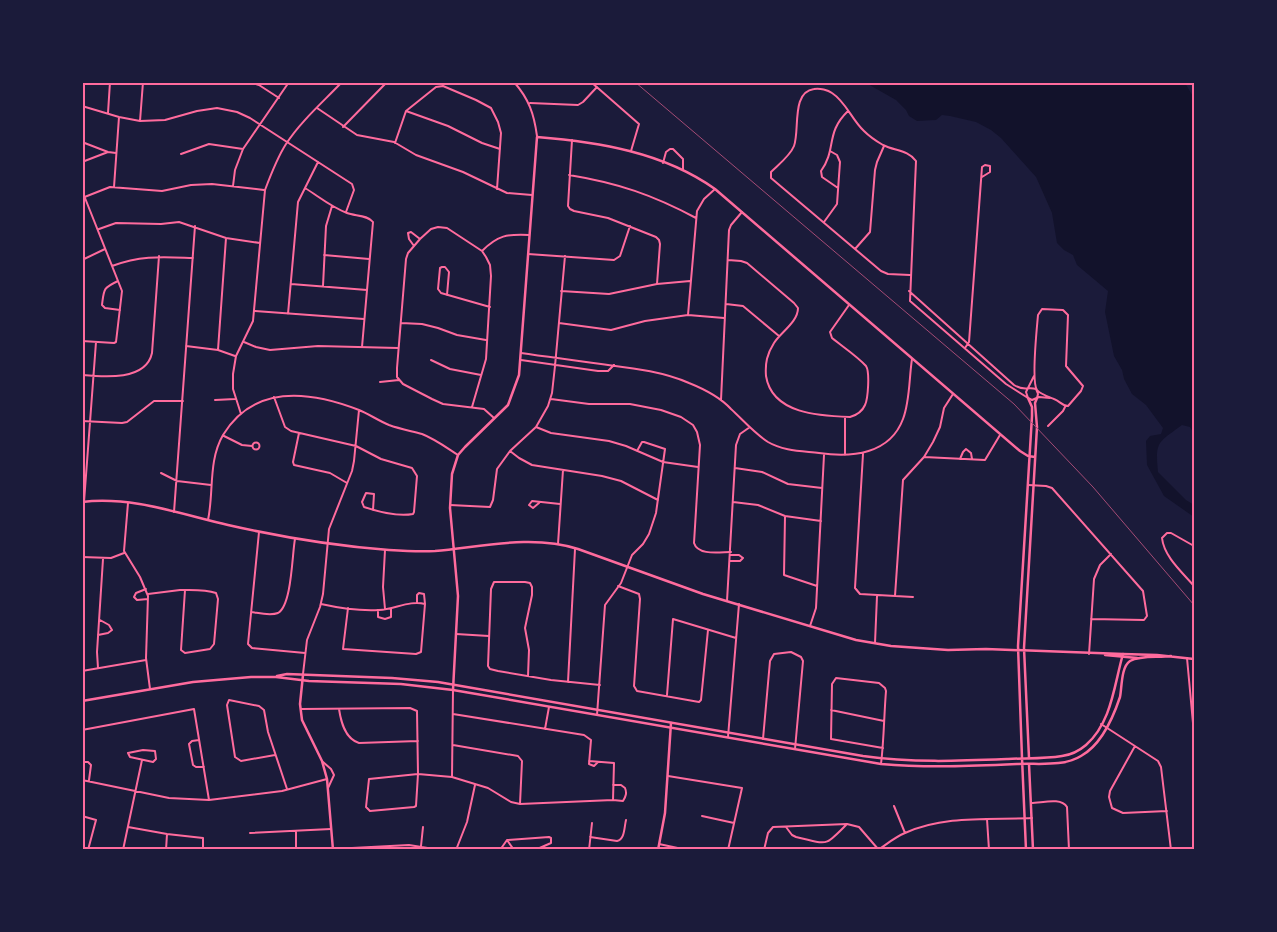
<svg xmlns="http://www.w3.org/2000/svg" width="1277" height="932" viewBox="0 0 1277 932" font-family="Bitter,serif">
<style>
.water{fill:#12122b}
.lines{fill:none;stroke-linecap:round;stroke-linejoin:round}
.minor{stroke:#ff6b9d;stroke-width:2}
.tertiary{stroke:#ff6b9d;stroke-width:2.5}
.secondary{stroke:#ff6b9d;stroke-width:2.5}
.tram{stroke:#a44b75;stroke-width:1}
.neatline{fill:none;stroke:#ff6b9d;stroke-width:2}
</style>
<rect width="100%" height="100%" fill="#1b1b3a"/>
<path class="water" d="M866,83H1185L1194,98V434L1190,427L1182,425C1158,443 1155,441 1158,472L1186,500L1194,505V517L1164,496L1147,465L1146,441L1150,436L1161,434L1163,428L1146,405L1132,394L1124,379L1122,370L1114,356L1105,312L1108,291L1077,265L1073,255L1064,250L1057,243L1052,213L1036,177L1001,138L991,130L976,122L950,116L942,115L936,120L917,121L909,116L906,110L896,100Z"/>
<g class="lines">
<path class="minor" d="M249,82L259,85L279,98
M514,82C529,99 534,114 537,136
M591,82L639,124L631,151
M530,103L578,105L583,102L597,87
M82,106L119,117L140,121L165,120L197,111L217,108L237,112L250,118L352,184L354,190L346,212
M317,108L357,135L394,142L416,155L463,172L507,193L532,195
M406,111L448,126L482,143L500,149
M108,113L110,82
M140,121L143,82
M343,127L387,82
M572,140L568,206L570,209L574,211L608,218L656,237L659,240L660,244L657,284
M82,142L108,152L116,153
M395,143L406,111L436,87L443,86L476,100L491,108L498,122L501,133L497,189
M181,154L209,144L243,149
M82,162L108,152
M663,163L666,152L670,149H673L683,159V170
M569,175C618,183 653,195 696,218
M233,186L235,170L243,149L289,82
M114,187L119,117
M305,188C318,196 331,207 347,213C355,216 368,215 373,222L362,347
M838,188L822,177L821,171C837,149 825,133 848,111
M82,198L110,187L162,191L191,185L212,184L264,190
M824,222L837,204L840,162L837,155L830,151
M99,229L116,223L161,224L179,222L226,238L260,243
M414,246L409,239L408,233L411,232L420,239
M855,249L870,232L875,170L877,162L884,146
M482,251C498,235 507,234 529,235
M528,254L614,260L620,256L630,226
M324,255L369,259
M82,260L105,249
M728,260L741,261L747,263L794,303L798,308C798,322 781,332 774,343C767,354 765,363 766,376C772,414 820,416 850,417C857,415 862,412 865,405C868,399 870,372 866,366C857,356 843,347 832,338L830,332L849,305
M112,266C142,255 162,257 193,258
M910,275L888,274L881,271L771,178V172C778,165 790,156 794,146C800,130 791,92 814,89C820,88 828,90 832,93C846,102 852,120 864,131C870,137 876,141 883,145C895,151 908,150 916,161L910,301L1006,384L1028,398
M118,281C103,288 104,289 102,305L105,308L120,310
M291,284L367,290
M323,286L326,226L332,206
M561,291L609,294L657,284L690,281
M909,291L1014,385C1025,392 1028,386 1036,389L1038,394L1037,398
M447,295L449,272L445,267H442L440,268L438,289L441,293L490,307
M726,304L743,306L779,336
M1042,309L1063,310L1068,315L1066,366L1083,386L1081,391L1068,406C1062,406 1060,401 1054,399C1049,397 1040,394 1037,390C1031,382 1037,327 1038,315Z
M255,311L364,319
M288,314L298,202L318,162
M688,315L697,211L704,199L715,189
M401,323L422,324L438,328L457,335L486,340
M559,323L611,330L645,321L688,315L724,318
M82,341L114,343L116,342L122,291L85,198
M244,342L256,347L270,350L318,346L398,348
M186,346L218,350L235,356
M965,348L969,342L982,167L985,165L990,166V172L982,177
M218,350L226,238
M521,353C548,357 574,360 601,364C631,368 661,371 689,383C704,389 720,397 731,409C743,420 754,433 768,442C783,451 803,451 819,453C852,458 890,454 903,419C910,401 909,378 912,359
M431,360L450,369L481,375
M521,360L598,371H608L614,365
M82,375C104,377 146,381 152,353L159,256
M1034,376L1026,392L1028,398L1032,400L1039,397L1050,398
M380,382L399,380
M274,397L285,427L291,431L356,446L381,459L412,468L417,476L414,512L413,514C397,517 379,512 364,507L362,502L366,493L374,494L373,510
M551,399L589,404H630L661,410L681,417L693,425L697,432L700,445L694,543C698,556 720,552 731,552
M215,400L235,399
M721,400L729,230L731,225L742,212
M472,407L486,359L491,276L490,265L486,257L482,251L447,228L438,227L431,229L420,239L408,253L406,259L397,368V377L403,384L432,399L443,404L484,409L494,418
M241,414L233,389V374L236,356L253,321L265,190C271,174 277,158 286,144C301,121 323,102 342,82
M845,418V455
M82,421L122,423L127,422L154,401H183
M1048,426L1063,411L1065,407
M536,427L551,433L609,441L626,446L663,462L698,467
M299,433L293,462L294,465L330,473L347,483
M224,436L242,445L252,446
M252.5 446a3.5 3.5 0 1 1 7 0a3.5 3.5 0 1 1-7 0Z
M510,451L519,458L532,465L602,476L621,481L658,500
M863,454L855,588L860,594L913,597
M924,457L985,460L1000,435
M960,459L963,452L966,449L971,453L972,459
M735,468L762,472L788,484L822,488
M161,473L177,481L211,485
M1028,485L1046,486L1052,488L1143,591L1147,616L1144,620L1091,619
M84,502L96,342
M733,502L758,505L785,516L821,521
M128,503L124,551L140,577L148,596L146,658L150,689
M539,503L533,508L529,505L532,501L560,504
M450,505L490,507L493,500L497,469L510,451L536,427L548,406L552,393L555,366L565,256
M174,512L195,226
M785,516L784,575L817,586
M208,520C214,492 208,461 223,435C254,384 310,391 359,410C369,414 379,421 389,425C400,429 411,431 422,434C435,439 447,448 458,455
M259,532L248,644L252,648L305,653
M558,544L563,470
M1194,546L1171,533H1167L1162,538C1164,557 1183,573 1194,586
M82,557L111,558L124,553
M730,561H740L743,558L739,555H731
M618,586L639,594L640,599L634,686L637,691L699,702L701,700L708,630
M146,589L136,593L134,597L137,600L148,599
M148,594L180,590C191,590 205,589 216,593L218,599L214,644L210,649L185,653L181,650L185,590
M895,596L903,480L924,457L933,442L940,427L944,408L953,394
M727,601L736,445L740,434L750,427
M417,602V595L419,593L424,594L425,604
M321,604C339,608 361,611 379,610C395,609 410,600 425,604L421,652L416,654L343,649L348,608
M385,609L383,587L385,550
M378,610V617L385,619L391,617V609
M251,612C259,613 270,616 278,613C292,605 292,554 295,539
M810,626L816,608L824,455
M456,634L489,636
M98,635L108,633L112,630L109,625L100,620
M875,643L877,596
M1089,654L1094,579L1100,565L1111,554
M1187,658L1194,734
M98,668L97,652L103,559
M82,671L146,660
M303,674L307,640L320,607L323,594L329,529L352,471L354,461L359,410
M528,676L529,650L525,628L532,595V587L530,583L525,582H494L491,589L488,666L490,669L498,671L551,680L600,685
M568,682L575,549
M667,695L673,619L736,638
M301,709L410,708L417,711L418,774L416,806L414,807L370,811L366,807L369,779L418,774L452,777L488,788L511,802L520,804L613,800L614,763L589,761
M339,709C341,722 345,739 359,743L418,741
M831,710L884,721
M453,714L584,735L591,740L589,764L594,766L598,762
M597,715L605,605L621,583L632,555L643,544L649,534L656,513L665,449L644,442H642L637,451
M1101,724L1158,761L1161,767L1171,850
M545,729L549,707
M82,730L194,709L209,800
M728,737L739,604
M763,739L770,661L774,654L791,652L801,657L803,661L795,749
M199,740L192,741L189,744L193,765L196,767H204
M453,745L518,756L522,761L520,804
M1135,746L1110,791L1109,797L1112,808L1123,813L1167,811
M143,750L155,751L156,759L153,762L130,757L128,753Z
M275,755L241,761L235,757L227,705L229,700L259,706L264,710L268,732L287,789
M82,762H88L91,765L89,780
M323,762L331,769L334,775L328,788
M881,764C884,740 884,715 886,691L885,688L879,683L836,678L832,684L831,739L883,748
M668,776L742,788L728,850
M452,777L453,690
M82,780L169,798L209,800L282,791L327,779
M613,800L623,801C626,796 627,793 625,788L621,785H613
M1031,803C1042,803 1061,797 1067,807L1069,850
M894,806L905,833
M82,816L96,820L88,850
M702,816L734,823
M987,819L989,850
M128,827L167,834L203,838V850
M786,827L792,835L796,837C828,844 824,848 847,824
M250,833L331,829
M590,837L617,841C625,839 624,828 626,820
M507,840L514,850
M659,844L687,850
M421,846L423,827
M333,849L409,845L440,850
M123,850L142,760
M166,850L167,834
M296,850V831
M456,850L467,822L475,785
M500,850L507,840L549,837L551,838V843L535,850
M589,850L592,823
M764,850L768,833L773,827L847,824L859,827L878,849
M878,850C887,844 895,837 905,833C944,815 990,820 1032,818"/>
<path class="tertiary" d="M82,502C132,496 180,514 228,525C281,537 335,546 389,550C404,551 419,552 435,551C481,547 532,534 578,549L703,594L856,640L891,646L948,650L986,649L1123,654
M1105,655L1137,658
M303,675L300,704L302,720L322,761L327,779L333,850
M453,690L458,596L450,508L452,474L458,455L465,447L508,405L519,375L537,137C598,142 663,152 715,189L1020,451L1028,456L1035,457
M1022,758L1018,646L1032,416V407L1028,398
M1029,758L1024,648L1037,427L1035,403L1037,398
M658,850L665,813L671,723"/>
<path class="secondary" d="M277,676L287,674L392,678L438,682L863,756C912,763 959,761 1008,759C1026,758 1044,759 1062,756C1070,755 1079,751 1086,745C1112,722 1114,685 1123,654L1157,655L1194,659
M82,701L193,682L251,677H276L309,681L401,684L453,690L881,764C927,768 972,766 1018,764C1038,763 1063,767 1081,756C1101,745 1113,718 1120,697C1122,687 1121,667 1130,661C1141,655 1159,658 1171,656
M1022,758L1026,850
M1029,764L1033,850"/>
<path class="tram" d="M635,82L1014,404L1093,487L1194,605"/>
</g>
<rect width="1277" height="932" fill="none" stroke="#1b1b3a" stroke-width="168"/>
<rect x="84" y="84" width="1109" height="764" class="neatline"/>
</svg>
